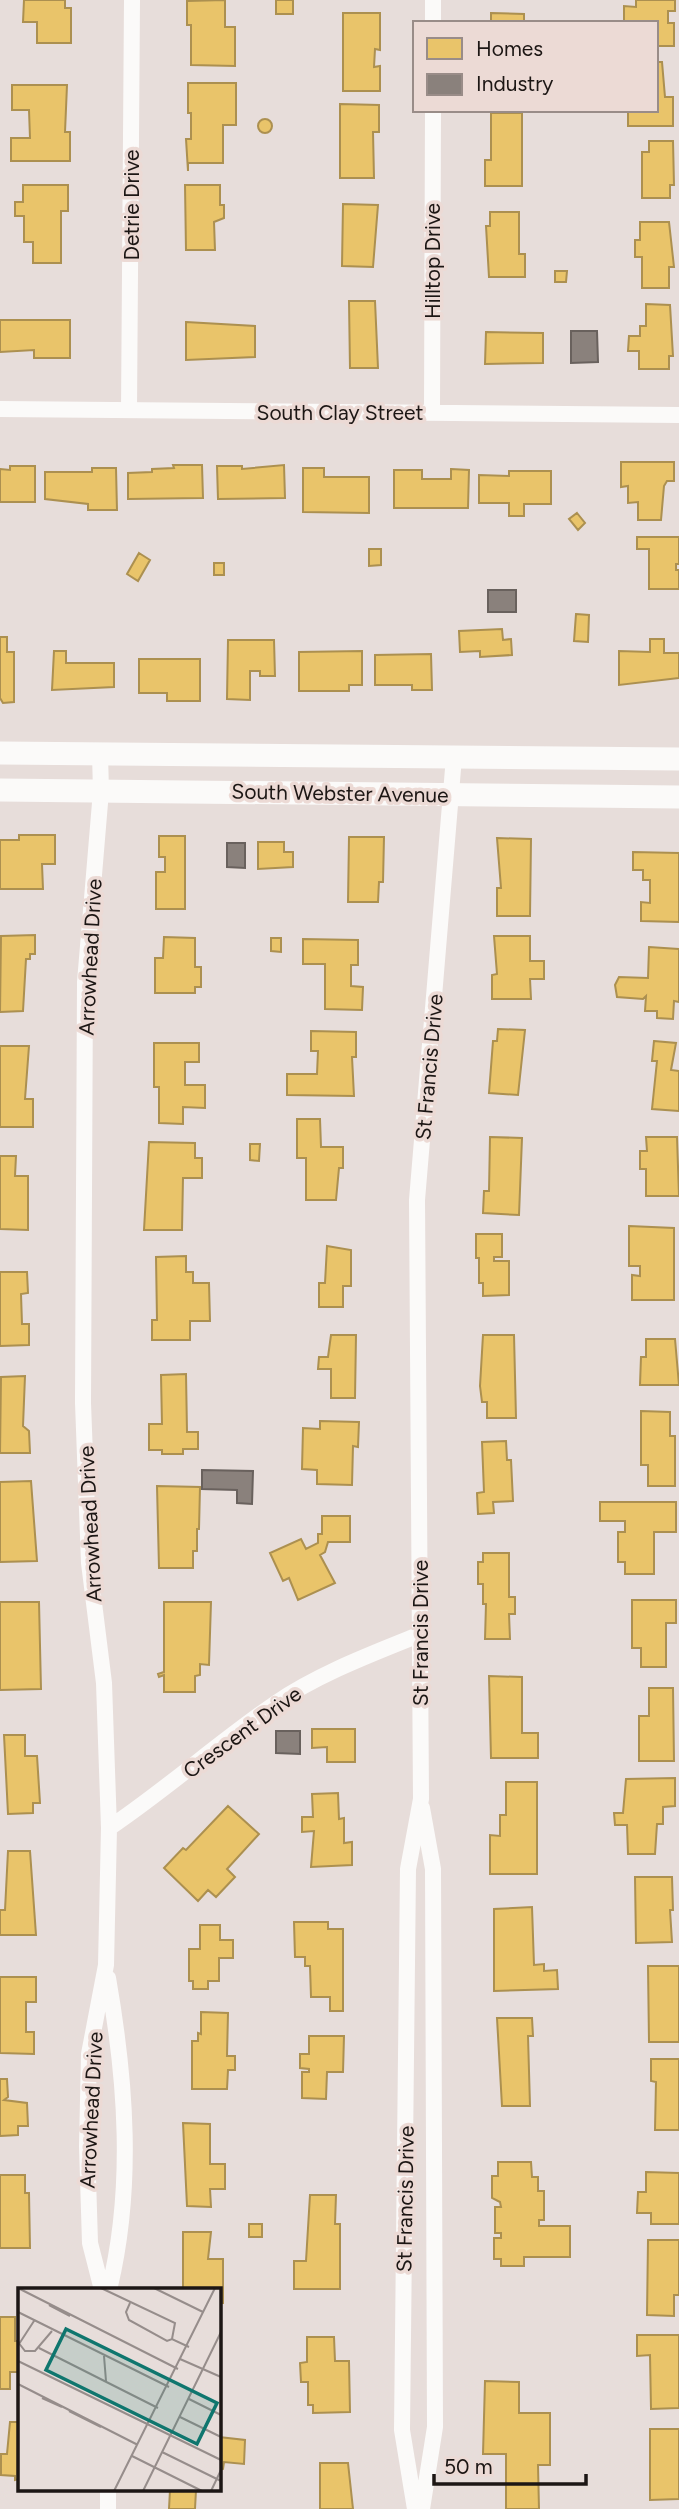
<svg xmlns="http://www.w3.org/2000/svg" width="679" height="2509" viewBox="0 0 679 2509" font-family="Figtree,sans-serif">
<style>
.homes{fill:#e9c46a;stroke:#ac9050;stroke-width:2}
.industry{fill:#8a817c;stroke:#69615d;stroke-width:2}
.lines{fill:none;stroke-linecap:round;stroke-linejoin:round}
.minor{stroke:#fbfaf9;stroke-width:16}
.secondary{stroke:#fbfaf9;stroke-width:23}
.labels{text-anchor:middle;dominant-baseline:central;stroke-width:7;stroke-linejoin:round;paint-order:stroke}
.street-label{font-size:21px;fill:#1c1614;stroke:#ecdad5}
.inset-road{fill:none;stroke:#968d8b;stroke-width:2}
.view{fill:#0f766e;fill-opacity:0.15;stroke:#0f766e;stroke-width:3.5}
.inset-edge{fill:none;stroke:#1c1614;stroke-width:3.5}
</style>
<rect width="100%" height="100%" fill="#e7ddda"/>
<path class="homes" d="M24,0H65V8H71V43H37V22H23Z
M225,0V27H235V66L191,65V25H187V1Z
M276,0H293V14H276Z
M636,0H675V11H668V23H674V46H656V23H624V6L636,7Z
M343,13H380V50L375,49L374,67L380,66V91H343Z
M491,13L524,14V23H491Z
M656,62H662L665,97H673V126H628V110H656Z
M188,83H236V125H223V163H188V171L186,139H191V113H188Z
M12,85H67L65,132H70V161H11V138H30L29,110H12Z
M340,104L379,105V132H373L374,178H340Z
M491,113H522V186H485V160H491Z
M258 126a7 7 0 1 1 14 0a7 7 0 1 1-14 0Z
M649,141H673L674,185H670V198H642V152H649Z
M23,185H68V211H61V263H33V242H24V216H15V202H23Z
M185,185H220V205H224V218L214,222L215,250H186Z
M343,204L378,205L373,267L342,266Z
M490,212H519V254H525V277H489L486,226H490Z
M640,222H669L674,267H669V288H642V257H635V240H640Z
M555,271H567L566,282H555Z
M349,301H375L378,368H350Z
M646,304L670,305L673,356H669V369H639V351H628L629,336H640V326H646Z
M0,320H70V358H34V350L0,352Z
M186,322L255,326V357L186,360Z
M486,332L543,333V363L485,364Z
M621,462H674V481H667L664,486L661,520H638V502L628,503V486L621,487Z
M173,465H202L203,498L128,499V473L152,472V469L174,468Z
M284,465L285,498L218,499L217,466H242V469Z
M10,466H35V502H0V469L10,470Z
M92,468H116L117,510H88V504L45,499V472H92Z
M303,468H324V477H369V513L303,512Z
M451,469L469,470L468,508H394V470H422V479H451Z
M509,471H551V504H524V516H509V503H479V475L509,476Z
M577,513L585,523L578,530L569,519Z
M637,537H679V564H676V570H679V589H649V549H637Z
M369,549H381V565L369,566Z
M139,553L150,560L138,581L127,574Z
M214,563H224V575H214Z
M576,614L589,615L588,642L574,641Z
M502,629L503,640L511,639L512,655L480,657V651L460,652L459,631Z
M0,637H7V652H14V702L3,703L0,698Z
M650,639H664V653H679V678L619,685V651L650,652Z
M228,640H274L275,676H260V671H250V700L227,699Z
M54,651H66V663H114V687L52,690Z
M362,651V685H349V691H299V652Z
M431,654L432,690H412V685H375V655Z
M139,659H200V701H167V693H139Z
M19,835H55V864H42L43,889H0V840H19Z
M159,836H185V909H156V872H165V857H159Z
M349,837H384L383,882H379L378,902H348Z
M497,838L531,839L530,916H497V888H501Z
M258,842H284V852H293V867L258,869Z
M633,852L679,853V922L641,921V902L650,903V880H643V870H633Z
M35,935V954H30V959H26L23,1011L0,1012L1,936Z
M494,936H530V961H544V979H530L531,999H492V975L497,974Z
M164,937L195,938V967H201V987H195V993H155V958H163Z
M271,938H281V952L271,951Z
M303,939L358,940V965H351V986L363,987L362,1010L325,1009V964H303Z
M649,947L679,949V1002L674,1001L673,1019L657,1018V1011H645L646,996L643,999L617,997L615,985L619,977L648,978Z
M498,1029L525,1030L518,1095L489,1093L493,1041H497Z
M311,1031L356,1032V1057H352L354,1096L287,1095V1074H317L318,1051H311Z
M654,1041L676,1043L671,1070L679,1071V1111L652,1109L657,1061H652Z
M154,1043H199V1062H185V1085H205V1108L183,1107V1124L159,1123V1087H154Z
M0,1046H29L25,1099H33V1127H0Z
M297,1119H320L321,1147H343V1168H339L336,1200H306V1158H297Z
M490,1137L522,1138L519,1215L483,1213L484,1191H489Z
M646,1137H677L679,1196H646V1169H640V1151H647Z
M149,1142L195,1143V1158H202V1178H183L182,1230H144Z
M250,1144H260L259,1161L250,1160Z
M0,1156H16L15,1176H28V1230L0,1229Z
M629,1226L674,1228V1300H632V1275L640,1276V1266H629Z
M476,1234H502V1257H494V1261H509V1295L483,1296V1283H479V1258H476Z
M327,1246L351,1250V1286H343V1307H319V1283H325Z
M186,1256V1272H193V1283H209L210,1321H190V1340H152V1320H157L156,1257Z
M0,1272H27L28,1293L21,1294L22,1324H29V1345L0,1346Z
M331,1335H356L355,1398H331V1369H318L319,1357H328Z
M483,1335H514L516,1418H487V1402H482L480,1386Z
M646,1339H675L679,1385H640L641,1357H646Z
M186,1374L187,1432H198V1449H183V1454H162V1450H149V1424H162L161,1375Z
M25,1376L23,1426L29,1431L30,1453H0L1,1377Z
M641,1411L670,1412V1436H675V1486H648V1465H641Z
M320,1421L359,1422L358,1447L353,1446L352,1485L317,1484V1470L302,1469L303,1428L320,1429Z
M506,1441L507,1460H511L513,1501L493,1502L494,1513L478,1514L477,1493L484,1492L482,1442Z
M31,1481L37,1561L0,1562V1482Z
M157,1486L200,1487L199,1529H197V1551H193V1568H159Z
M600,1502H676V1532H654V1574H625V1562H618V1532H625V1521H600Z
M322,1516H350V1542H328L325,1552L320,1555L335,1583L298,1600L289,1578L283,1581L270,1553L301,1539L306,1549L318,1543V1534H322Z
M483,1553H509V1597H515V1614H509L510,1639H485L486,1604H483V1584H478V1562H483Z
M632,1600H676V1623H666V1667H641V1648H632Z
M0,1602H39L41,1689L0,1690Z
M164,1602H211L209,1665L200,1664V1675L195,1676V1692H164V1675L159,1677L158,1674L164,1672Z
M489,1676L522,1677V1733H538V1758H491Z
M649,1688H673L674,1761H639V1716H649Z
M312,1729H355V1762H327V1747L312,1748Z
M4,1735H25V1756H37L40,1803H33V1813L8,1814Z
M675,1778V1806L663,1807V1824H657L655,1854H628L627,1825H615L614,1813H623L626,1779Z
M506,1782H537V1874H490V1835L500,1836V1815H506Z
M338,1793L339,1819L344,1818V1843L352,1842V1865L311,1867L314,1831L302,1832V1817H313L312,1794Z
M228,1806L259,1834L227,1869L235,1877L216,1897L208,1890L198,1901L164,1868L183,1848L186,1850Z
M8,1851H30L36,1935H0V1910H5Z
M635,1877H672L673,1910H670L672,1942L636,1943Z
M532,1907L534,1965L544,1964V1971L557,1970L558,1989L494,1991V1909Z
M294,1922H328V1929H343V2011H330V1997H311L310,1966H305V1957H295Z
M200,1925H220V1940H233V1958H219V1981H208V1989H193V1981H189V1949H200Z
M648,1966H679V2042H649Z
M0,1977H36V2002H26V2032H34V2054L0,2053Z
M201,2012L228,2013L227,2056H235V2070H228L227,2089H192V2041H198V2033L201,2034Z
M497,2018H532L533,2036H528L530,2106H502Z
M309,2036H344L343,2072H327L326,2099L302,2098V2072H309V2069L300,2068V2054H309Z
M651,2059H679V2130H655L656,2082L651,2081Z
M0,2079H7L8,2097L4,2100L27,2103L28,2126H18V2135L0,2136Z
M183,2123L210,2124V2164H225V2189H210L211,2207L187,2206Z
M498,2162H531L532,2177H538V2191H544V2220H539V2226H570V2257H524V2266H501V2259H494V2238H501V2233H495V2207H501L500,2202L492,2198V2176H498Z
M646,2172L679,2173V2224H651V2213H637L638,2192H646Z
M0,2175H25V2193H29L30,2248H0Z
M310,2195H336L335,2224H340V2289H294V2261H306Z
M249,2224H262V2237H249Z
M183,2232H211L208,2259H223V2303H219V2290H183Z
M648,2240H679V2295H674V2316L647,2315Z
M0,2317H15V2341H19V2372H10V2389H0Z
M637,2335H679V2408L651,2409L650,2355L637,2356Z
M307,2337H334L335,2361H349L350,2412L313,2413V2405H308V2382H301L300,2363L307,2362Z
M485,2381L519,2382V2413H550V2465H538L539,2509H506V2454H483Z
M10,2422H19V2479L15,2480V2476L1,2475V2454H7Z
M650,2429H679V2499L650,2500Z
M219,2437L245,2440L244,2464L224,2462L223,2469L219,2470Z
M320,2463H348L353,2509H320Z
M170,2490H196L195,2509H169Z"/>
<path class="industry" d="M571,331H597L598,362L571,363Z
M488,590H516V612H488Z
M227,843H245V868L227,867Z
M202,1470L253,1471L252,1504L237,1503V1490L202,1489Z
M276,1731H300V1754L276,1753Z"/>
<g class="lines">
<path class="minor" d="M433,23V0
M0,409L679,415
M129,410L132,0
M432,412L433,110
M100,754L101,791L85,982L83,1403L89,1563L104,1683L109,1828L106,1965L89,2054L87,2146L90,2243L102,2290
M109,1828C167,1789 219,1742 276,1703C320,1673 372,1654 421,1634
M108,1978C126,2081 134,2188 109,2290
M108,2490V2509
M415,2509L402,2430L408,1869L421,1799L417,1200L454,757
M422,2509L435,2427L433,1869L422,1808"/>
<path class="secondary" d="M0,753L679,759
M0,790L679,797"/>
</g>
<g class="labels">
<g class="street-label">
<text transform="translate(131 205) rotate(-90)">Detrie Drive</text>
<text transform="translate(432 261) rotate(-90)">Hilltop Drive</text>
<text x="340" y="412">South Clay Street</text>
<text transform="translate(340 793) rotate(1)">South Webster Avenue</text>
<text transform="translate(90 957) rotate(-87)">Arrowhead Drive</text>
<text transform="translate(429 1067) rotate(-85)">St Francis Drive</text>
<text transform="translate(90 1524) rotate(-93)">Arrowhead Drive</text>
<text transform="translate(420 1633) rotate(-90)">St Francis Drive</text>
<text transform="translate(242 1732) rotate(-36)">Crescent Drive</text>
<text transform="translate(91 2110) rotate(-87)">Arrowhead Drive</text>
<text transform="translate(405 2199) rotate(-89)">St Francis Drive</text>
</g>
</g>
<g transform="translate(18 2288)">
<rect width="203" height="203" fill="#e7ddda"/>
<path class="inset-road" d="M0,0L160,81M83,0L157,35L154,51M136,0L185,24M112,15L108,24L111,32L149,53L154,51L171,59M31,17L52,28M0,24L151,99M0,54L7,63H17L34,43M1,56L16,33M21,60L140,120M86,68L88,93M162,71L203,89M0,73L203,172M0,96L120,157M24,110L44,119M171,111L203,127M51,123L83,139M162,129L203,149M144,164L203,193M114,168L184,203M96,203L197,0M125,203L203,44M193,203L203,182"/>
<path class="view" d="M48,41L199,115L179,156L28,82Z"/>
<rect width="203" height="203" class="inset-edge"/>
</g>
<rect x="413" y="21" width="245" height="91" fill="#ecdad5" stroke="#998c88" stroke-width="2"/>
<rect x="427" y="38" width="35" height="21" fill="#e9c46a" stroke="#998c88" stroke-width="2"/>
<text x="476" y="56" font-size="21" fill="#1c1614">Homes</text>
<rect x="427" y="74" width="35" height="21" fill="#8a817c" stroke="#998c88" stroke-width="2"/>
<text x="476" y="91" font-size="21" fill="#1c1614">Industry</text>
<path d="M434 2474v10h152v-10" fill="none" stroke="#1c1614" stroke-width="3.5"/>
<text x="444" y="2474" font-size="21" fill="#1c1614" stroke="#ecdad5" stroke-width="5" paint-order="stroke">50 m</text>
</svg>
